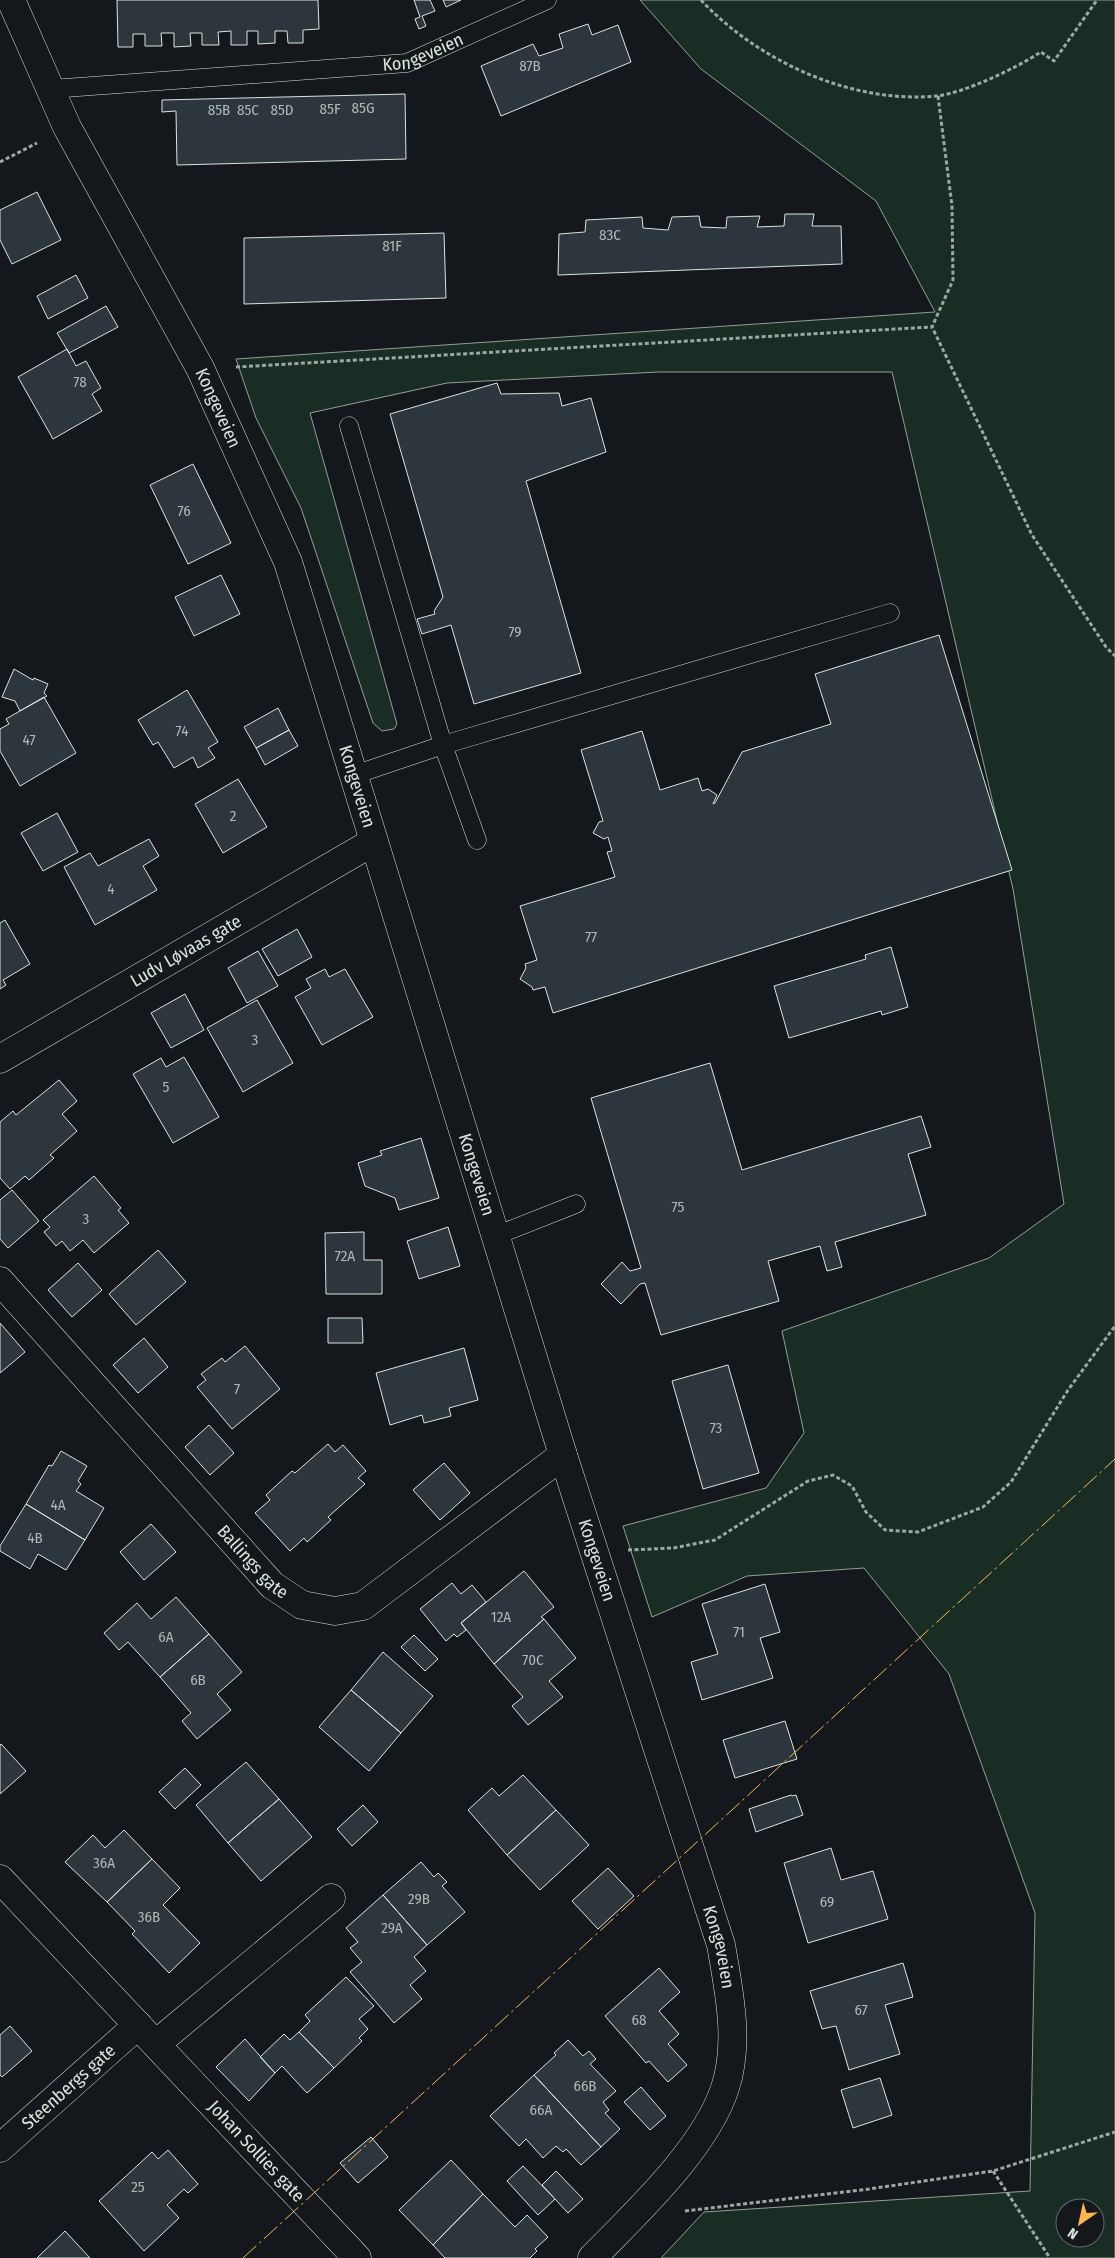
<svg xmlns="http://www.w3.org/2000/svg" width="1115" height="2258" viewBox="0 0 1115 2258" font-family="'Fira Sans Condensed',sans-serif">
<style>
.green{fill:#1a2d24;stroke:#939e99;fill-rule:evenodd}
.building{fill:#2c363c;stroke:#d8e6dc}
.lines{fill:none;stroke-linecap:round;stroke-linejoin:round}
.lane-casing{stroke:#d8e6dc;stroke-width:19}
.street-casing{stroke:#d8e6dc;stroke-width:29}
.path{stroke:#9da8a2;stroke-width:3;stroke-dasharray:4 2.5;stroke-linecap:butt}
.lane{stroke:#14181c;stroke-width:18}
.street{stroke:#14181c;stroke-width:28}
.power{stroke:#ffb74d;stroke-width:1;stroke-dasharray:18 4 2.5 4;stroke-linecap:butt}
.labels{text-anchor:middle;dominant-baseline:central;stroke-width:4;stroke-linejoin:round;paint-order:stroke}
.number-label{font-size:15px;fill:#adbab4}
.street-label{font-size:18px;fill:#d8e6dc;stroke:#14181c}
</style>
<rect width="100%" height="100%" fill="#14181c"/>
<path class="green" d="M640,0H1115V2258H661L704,2212L1030,2191L1035,1913L949,1674L864,1568L747,1576L652,1617L623,1526L766,1488L804,1433L782,1331L989,1258L1064,1204L1013,889L892,372H658L447,383L310,413L397,724L394,729L382,731L373,723L301,508L256,418L236,359L935,312L876,201L701,69ZM1065,2208H1095V2238H1065Z"/>
<path class="building" d="M117,0H318L319,29L303,30V43H288L287,31H275V43L258,44V31H247V45H231V31L218,32L219,45H202V33H190L191,46L174,47V33H161L162,46H145V34H133V47H118Z
M414,0H430L435,11L422,16L426,26L419,29L415,19L420,17Z
M443,0H461L446,7Z
M588,24L592,35L618,25L631,62L501,116L481,66L533,44L539,56L563,48L559,34Z
M405,94L406,159L177,165L176,111L162,112V100Z
M37,192L61,240L12,264L0,240V210Z
M785,214H814L812,226H841L842,264L558,275L559,234L585,232L586,220L642,217L643,228L668,230L672,217L699,216L701,227L726,228L727,217L760,216L757,227L784,226Z
M444,233L446,298L244,304V238Z
M76,275L88,298L48,319L37,296Z
M106,306L118,327L69,353L57,333Z
M67,349L76,366L86,361L101,388L92,394L102,411L53,439L18,377Z
M497,383L501,394L559,393L562,406L591,398L606,452L526,481L581,673L474,704L451,625L422,634L417,619L435,614L434,611L443,597L390,414Z
M193,464L231,543L188,564L150,485Z
M221,575L240,614L194,636L175,597Z
M939,635L1012,870L553,1013L545,987L533,990L532,987L520,979L526,968L525,964L537,960L520,906L615,877L607,852L612,851L608,837L604,839L593,833L599,822L603,821L581,750L642,731L660,790L698,778L702,791L708,789L717,795L713,804L715,803L742,752L831,724L815,674Z
M14,669L33,680L34,678L48,684L44,693L47,696L20,711L15,701L2,697Z
M187,690L218,742L208,748L215,758L198,768L193,757L174,768L158,742L153,745L138,720Z
M44,697L76,753L20,786L0,751V729L9,724L6,719Z
M278,708L289,730L256,748L244,727Z
M289,730L298,746L265,765L256,748Z
M238,779L267,827L223,853L195,804Z
M57,813L78,852L43,871L21,833Z
M149,839L159,856L143,866L157,890L95,925L64,867L90,853L98,866Z
M5,920L30,964L3,980L6,985L0,989V923Z
M297,929L312,957L278,976L262,949Z
M891,947L908,1007L882,1015L881,1011L789,1038L774,986L866,959L865,955Z
M258,951L278,986L247,1003L228,968Z
M325,969L329,977L345,969L373,1017L322,1045L295,997L311,988L306,979Z
M185,994L204,1030L171,1048L151,1013Z
M257,1000L293,1063L243,1092L207,1028Z
M184,1057L219,1117L173,1143L133,1074L161,1058L166,1067Z
M710,1063L742,1170L921,1116L931,1147L908,1154L926,1215L835,1242L842,1267L827,1271L820,1246L768,1261L779,1301L661,1335L645,1283L640,1284L621,1304L601,1284L622,1262L630,1271L641,1268L591,1098Z
M59,1080L77,1101L62,1114L77,1131L50,1155L54,1158L29,1180L25,1176L10,1189L0,1178V1122L13,1111L16,1115Z
M421,1138L439,1198L399,1210L395,1198L365,1186L358,1163L382,1155L380,1151Z
M94,1176L121,1208L118,1210L129,1223L94,1253L83,1240L70,1251L62,1241L56,1246L44,1232L50,1227L43,1220Z
M12,1190L39,1221L8,1248L0,1239V1200Z
M448,1227L460,1266L419,1279L407,1241Z
M364,1232V1260H382V1294H326L325,1233Z
M158,1250L186,1282L136,1325L109,1294Z
M78,1263L102,1290L72,1317L48,1290Z
M328,1318H362L363,1343H328Z
M0,1323L25,1352L0,1373Z
M144,1338L168,1367L138,1393L113,1365Z
M245,1346L280,1389L232,1429L197,1387L206,1380L201,1374L222,1358L225,1362Z
M464,1348L478,1400L449,1408L451,1416L424,1423L422,1415L390,1425L376,1373Z
M728,1365L759,1473L703,1489L672,1381Z
M209,1425L234,1453L210,1475L185,1447Z
M328,1444L335,1452L343,1445L366,1471L358,1478L365,1484L328,1517L331,1520L307,1542L304,1538L290,1551L255,1513L270,1500L266,1495L292,1471L295,1473Z
M61,1451L87,1466L78,1481L81,1484L76,1491L104,1508L85,1540L26,1504L49,1465L52,1466Z
M444,1463L470,1493L440,1520L413,1490Z
M26,1504L85,1540L66,1570L38,1554L30,1569L0,1551V1546Z
M151,1524L176,1552L144,1580L120,1552Z
M524,1571L554,1607L541,1617L544,1619L494,1664L461,1623Z
M452,1583L461,1594L472,1585L486,1602L461,1623L466,1630L457,1637L454,1634L446,1641L420,1609Z
M765,1584L780,1632L760,1638L773,1678L702,1700L691,1662L718,1654L702,1604Z
M176,1597L209,1634L160,1677L128,1642L119,1650L104,1633L137,1603L151,1619Z
M544,1619L576,1658L549,1681L563,1697L528,1725L512,1706L523,1697L494,1664Z
M209,1634L242,1672L217,1694L231,1710L197,1739L182,1721L191,1713L160,1677Z
M414,1635L438,1659L425,1671L401,1647Z
M383,1652L433,1696L401,1733L351,1690Z
M351,1690L401,1733L369,1771L319,1727Z
M785,1721L797,1759L735,1778L723,1740Z
M1,1744L26,1771L0,1794V1745Z
M246,1762L279,1799L228,1843L196,1805Z
M185,1768L201,1785L175,1809L159,1792Z
M523,1775L556,1810L507,1855L468,1810L492,1788L499,1796Z
M791,1795L792,1796L796,1795L803,1815L756,1832L749,1809Z
M279,1799L312,1837L261,1881L228,1843Z
M363,1805L378,1822L352,1846L337,1829Z
M556,1810L589,1845L540,1890L507,1855Z
M124,1830L152,1859L107,1902L65,1862L93,1835L105,1848Z
M831,1848L841,1880L873,1871L888,1919L808,1943L784,1863Z
M152,1859L180,1888L163,1905L200,1943L169,1973L132,1934L135,1931L107,1902Z
M421,1862L434,1877L438,1873L447,1882L442,1886L465,1912L427,1945L383,1895Z
M608,1868L634,1896L598,1929L572,1901Z
M383,1895L427,1945L414,1957L426,1971L410,1985L422,1999L394,2023L350,1972L362,1962L350,1948L358,1942L346,1928Z
M903,1963L913,1997L885,2005L900,2054L849,2070L836,2026L822,2029L810,1991Z
M659,1968L680,1992L659,2011L679,2034L668,2044L687,2065L668,2082L649,2061L646,2063L605,2016Z
M346,1977L374,2006L359,2019L368,2029L359,2038L362,2041L334,2068L299,2032L310,2021L305,2015Z
M10,2026L32,2051L2,2077L0,2075V2035Z
M299,2032L334,2068L307,2093L282,2066L275,2073L260,2057L284,2034L290,2040Z
M245,2039L275,2073L249,2101L216,2067Z
M568,2040L583,2056L589,2051L596,2059L590,2064L616,2091L603,2102L609,2110L605,2113L620,2129L601,2147L534,2075L556,2055L554,2053Z
M534,2075L601,2147L581,2165L566,2149L563,2152L556,2146L543,2158L526,2139L519,2146L490,2116Z
M880,2078L892,2115L853,2128L841,2090Z
M641,2087L666,2116L650,2130L624,2102Z
M371,2137L388,2157L358,2183L340,2163Z
M168,2150L198,2184L188,2193L184,2189L167,2205L179,2218L144,2251L99,2201L152,2152L158,2159Z
M451,2160L483,2194L433,2245L399,2210Z
M523,2166L555,2199L538,2215L507,2181Z
M556,2171L583,2199L568,2213L542,2185Z
M483,2194L515,2227L527,2215L548,2237L535,2249L537,2251L530,2258H445L433,2245Z
M65,2231L90,2258H37Z"/>
<g class="lines">
<g class="lane-casing">
<g id="lane">
<path id="s1" d="M51,89L407,63L547,0"/>
<path d="M349,426L443,745L477,840"/>
<path d="M354,775L443,745L890,613"/>
<path d="M495,1236L576,1204"/>
</g>
</g>
<g class="street-casing">
<g id="street">
<path id="s2" d="M11,0L67,127L200,368L288,562L563,1455L721,1945C729,1991 740,2043 725,2088C705,2149 636,2213 592,2258"/>
<path id="s3" d="M0,1059L373,842"/>
<path id="s4" d="M0,1281L272,1585L302,1605L335,1611L363,1606L563,1455"/>
<path id="s5" d="M0,1879L357,2258"/>
<path d="M156,2044L331,1898"/>
<path id="s6" d="M0,2148L138,2025"/>
</g>
</g>
<path class="path" d="M701,0C758,61 851,104 936,96C965,93 1016,68 1041,52L1054,61L1097,0
M938,96L952,206L953,280L932,327L1032,535L1106,647L1115,656
M0,162L37,143
M236,367L932,327
M628,1550L673,1548L715,1540L808,1481L833,1475L852,1486L866,1512L885,1530L918,1532L983,1507L1011,1482L1068,1390L1115,1326
M993,2171L1050,2258
M685,2211L869,2189L993,2171L1115,2132"/>
<use href="#lane" class="lane"/>
<use href="#street" class="street"/>
<path class="power" d="M243,2258L1115,1459"/>
</g>
<g class="labels">
<g class="number-label">
<text x="530" y="66">87B</text>
<text x="363" y="108">85G</text>
<text x="330" y="109">85F</text>
<text x="219" y="110">85B</text>
<text x="248" y="110">85C</text>
<text x="282" y="110">85D</text>
<text x="610" y="235">83C</text>
<text x="392" y="246">81F</text>
<text x="80" y="382">78</text>
<text x="184" y="511">76</text>
<text x="515" y="632">79</text>
<text x="182" y="731">74</text>
<text x="29" y="740">47</text>
<text x="233" y="816">2</text>
<text x="111" y="889">4</text>
<text x="591" y="937">77</text>
<text x="255" y="1040">3</text>
<text x="166" y="1087">5</text>
<text x="678" y="1207">75</text>
<text x="86" y="1219">3</text>
<text x="345" y="1256">72A</text>
<text x="237" y="1389">7</text>
<text x="716" y="1428">73</text>
<text x="58" y="1505">4A</text>
<text x="35" y="1538">4B</text>
<text x="501" y="1617">12A</text>
<text x="739" y="1632">71</text>
<text x="166" y="1637">6A</text>
<text x="533" y="1660">70C</text>
<text x="198" y="1680">6B</text>
<text x="104" y="1863">36A</text>
<text x="419" y="1899">29B</text>
<text x="827" y="1902">69</text>
<text x="149" y="1917">36B</text>
<text x="392" y="1928">29A</text>
<text x="861" y="2010">67</text>
<text x="639" y="2020">68</text>
<text x="585" y="2086">66B</text>
<text x="541" y="2110">66A</text>
<text x="138" y="2187">25</text>
</g>
<g class="street-label">
<text stroke="none"><textPath href="#s1" startOffset="375">Kongeveien</textPath></text>
<text stroke="none"><textPath href="#s2" startOffset="458">Kongeveien</textPath></text>
<text stroke="none"><textPath href="#s2" startOffset="862">Kongeveien</textPath></text>
<text stroke="none"><textPath href="#s3" startOffset="215">Ludv Løvaas gate</textPath></text>
<text stroke="none"><textPath href="#s2" startOffset="1268">Kongeveien</textPath></text>
<text stroke="none"><textPath href="#s4" startOffset="378">Ballings gate</textPath></text>
<text stroke="none"><textPath href="#s2" startOffset="1672">Kongeveien</textPath></text>
<text stroke="none"><textPath href="#s2" startOffset="2078">Kongeveien</textPath></text>
<text stroke="none"><textPath href="#s6" startOffset="92">Steenbergs gate</textPath></text>
<text stroke="none"><textPath href="#s5" startOffset="374">Johan Sollies gate</textPath></text>
</g>
</g>
<g transform="translate(1080 2223) rotate(214)"><circle r="24" fill="#14181c" stroke="#626a69"/>
<path d="M0-4L9 19L0 12L-9 19Z" fill="#ffb74d"/>
<text y="-8" font-size="14" font-weight="bold" text-anchor="middle" fill="#d8e6dc">N</text>
</g>
</svg>
